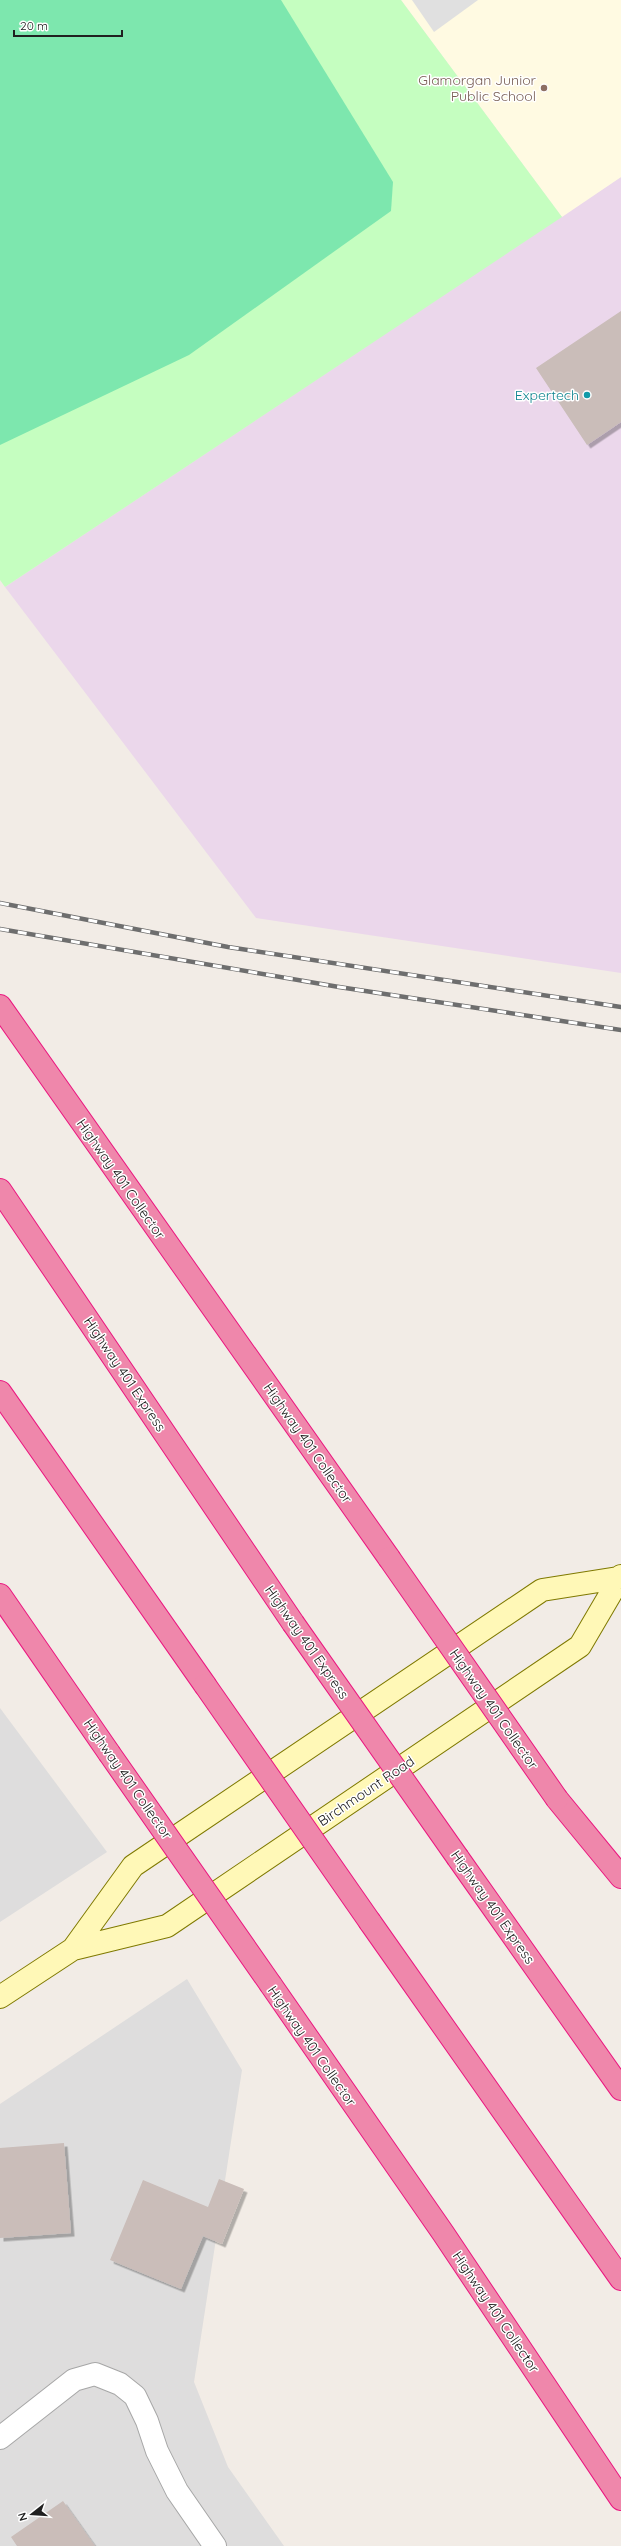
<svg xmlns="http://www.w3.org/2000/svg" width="621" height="2546" viewBox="0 0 621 2546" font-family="Quicksand,sans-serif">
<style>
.residential{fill:#dedddd}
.industrial{fill:#ebd7eb}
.education{fill:#fffae2}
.park{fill:#c5fec0}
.pitch{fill:#7de7ae}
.parking{fill:#e0e0e0}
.building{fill:#cabdb9;filter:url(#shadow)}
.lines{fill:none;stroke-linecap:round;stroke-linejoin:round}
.street-casing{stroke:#a7a7a7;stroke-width:24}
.secondary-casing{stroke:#7f7900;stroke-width:24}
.highway-casing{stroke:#eb1780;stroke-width:24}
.street{stroke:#fff;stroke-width:22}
.secondary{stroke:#fff8b7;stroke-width:22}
.highway{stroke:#ef87ab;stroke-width:22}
.rail-casing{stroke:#6e6e6e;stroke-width:4.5}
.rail{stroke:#fff;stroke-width:3;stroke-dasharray:9;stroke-linecap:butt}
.highway-bridge-casing{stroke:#eb1780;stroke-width:24;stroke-linecap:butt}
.highway-bridge{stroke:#ef87ab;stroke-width:22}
.education-dot{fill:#8d6e63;stroke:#fff;stroke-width:1.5}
.culture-dot{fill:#0f9aa8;stroke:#fff;stroke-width:1.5}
.labels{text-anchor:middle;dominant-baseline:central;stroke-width:3;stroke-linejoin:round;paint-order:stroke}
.education-label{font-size:14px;fill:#785e54;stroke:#fff;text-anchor:end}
.culture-label{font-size:14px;fill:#0d838f;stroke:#fff;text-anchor:end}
.street-label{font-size:14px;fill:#202020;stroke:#fff}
</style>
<defs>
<filter id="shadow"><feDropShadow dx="3.5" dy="3.5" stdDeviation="0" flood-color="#0004"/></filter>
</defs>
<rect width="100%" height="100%" fill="#f2ece6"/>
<path class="residential" d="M0,1708L107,1852L0,1922Z
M187,1979L242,2070L194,2382L228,2467L284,2546H0V2104Z"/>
<path class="industrial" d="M621,177V973L256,918L5,587Z"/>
<path class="education" d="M401,0H621V177L562,217Z"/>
<path class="park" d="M0,0H401L562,217L5,587L0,580Z"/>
<path class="pitch" d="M0,0H281L393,182L391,211L189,355L0,445Z"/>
<path class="parking" d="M412,0H478L434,32Z"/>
<path class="building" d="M621,311V422L587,445L536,368Z
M64,2143L71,2233L0,2238V2148Z
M219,2179L244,2189L222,2244L203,2236L181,2289L110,2260L143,2180L208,2207Z
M63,2501L95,2546H17L11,2537Z"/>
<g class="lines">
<g class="street-casing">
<path id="street" d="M0,2438L74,2380L95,2374L120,2384L135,2396L147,2421L157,2451L177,2491L215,2546"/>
</g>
<g class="secondary-casing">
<path id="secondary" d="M73,1949L133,1866L542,1590L618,1578
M0,1997L73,1949L167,1926L580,1646L621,1576"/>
</g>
<g class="highway-casing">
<path id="highway" d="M0,1006L389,1558
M0,1190L293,1623
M0,1392L205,1685
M0,1595L109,1753
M557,1799L621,1877
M458,1858L621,2089
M370,1922L621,2279
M271,1985L443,2233L621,2499"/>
</g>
<use href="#street" class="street"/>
<use href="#secondary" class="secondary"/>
<use href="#highway" class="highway"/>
<g class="rail-casing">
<path id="rail" d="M0,903L228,947L621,1007
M0,929L339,987L621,1030"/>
</g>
<use href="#rail" class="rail"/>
<g class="highway-bridge-casing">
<path id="highway-bridge" d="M389,1558L557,1799
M293,1623L458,1858
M205,1685L370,1922
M109,1753L271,1985"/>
</g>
<use href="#highway-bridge" class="highway-bridge"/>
</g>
<circle class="education-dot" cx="544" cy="88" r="4"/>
<circle class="culture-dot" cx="587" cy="395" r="4"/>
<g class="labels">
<g class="education-label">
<text x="536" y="80">Glamorgan Junior<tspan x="536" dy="16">Public School</tspan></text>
</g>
<g class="culture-label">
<text x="579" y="395">Expertech</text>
</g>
<g class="street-label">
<text transform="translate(121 1179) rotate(55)">Highway 401 Collector</text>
<text transform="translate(125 1374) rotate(56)">Highway 401 Express</text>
<text transform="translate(308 1443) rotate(55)">Highway 401 Collector</text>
<text transform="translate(307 1642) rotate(55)">Highway 401 Express</text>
<text transform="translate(494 1709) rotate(55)">Highway 401 Collector</text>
<text transform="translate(128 1779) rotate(55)">Highway 401 Collector</text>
<text transform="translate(366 1791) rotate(-34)">Birchmount Road</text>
<text transform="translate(493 1907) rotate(55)">Highway 401 Express</text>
<text transform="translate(312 2046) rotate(55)">Highway 401 Collector</text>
<text transform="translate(496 2312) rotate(56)">Highway 401 Collector</text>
</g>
</g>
<g transform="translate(32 2514) rotate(253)" stroke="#ffffff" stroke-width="3" paint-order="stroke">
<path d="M0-3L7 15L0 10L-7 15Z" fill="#202020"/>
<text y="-6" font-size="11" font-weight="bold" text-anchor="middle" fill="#202020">N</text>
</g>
<path d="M14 30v6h108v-6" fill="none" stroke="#202020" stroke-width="2"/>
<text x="20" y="30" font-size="12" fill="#202020" stroke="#ffffff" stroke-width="3" paint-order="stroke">20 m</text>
</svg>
